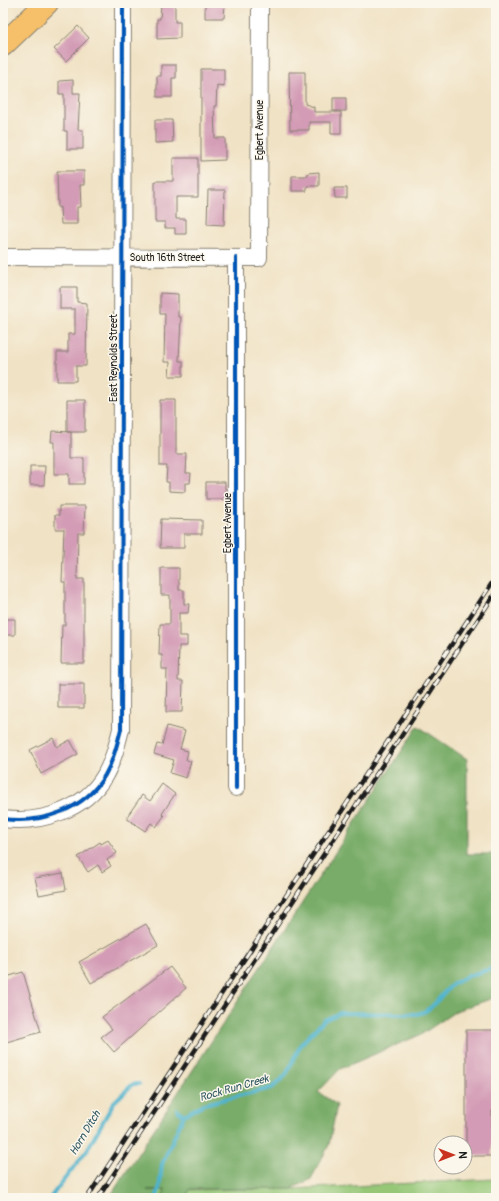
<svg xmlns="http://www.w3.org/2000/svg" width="499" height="1201" viewBox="0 0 499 1201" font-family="Pangolin,sans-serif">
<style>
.green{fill:#95c777;stroke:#58724a}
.forest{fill:#78ac68;stroke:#4a6442}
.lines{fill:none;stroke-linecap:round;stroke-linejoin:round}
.stream{stroke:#4eb3cd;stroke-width:4}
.building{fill:#d39bb5}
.minor-casing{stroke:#867f70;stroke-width:18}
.highway-casing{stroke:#867f70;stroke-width:24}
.minor{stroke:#fff;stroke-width:16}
.highway{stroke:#f6c06b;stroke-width:22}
.rail-casing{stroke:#1c1c1c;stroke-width:4.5}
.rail{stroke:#fbf7ec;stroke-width:3;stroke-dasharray:9;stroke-linecap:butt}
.cycleway-casing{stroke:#fbf7ec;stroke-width:6}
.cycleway{stroke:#0057b8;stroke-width:4}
.labels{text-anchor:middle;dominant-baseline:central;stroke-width:3;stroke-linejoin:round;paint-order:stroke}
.street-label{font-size:10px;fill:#1c1c1c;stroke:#fbf7ec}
.water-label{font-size:11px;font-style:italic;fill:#305863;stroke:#fbf7ec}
</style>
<rect width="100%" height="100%" fill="#fbf7ec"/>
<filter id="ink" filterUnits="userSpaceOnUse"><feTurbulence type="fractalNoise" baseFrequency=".025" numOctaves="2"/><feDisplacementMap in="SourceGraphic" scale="8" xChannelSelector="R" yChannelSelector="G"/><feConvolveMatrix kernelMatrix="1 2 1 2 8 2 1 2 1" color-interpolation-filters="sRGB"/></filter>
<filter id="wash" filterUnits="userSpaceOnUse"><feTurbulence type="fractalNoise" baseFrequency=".012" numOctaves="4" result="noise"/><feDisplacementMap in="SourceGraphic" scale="16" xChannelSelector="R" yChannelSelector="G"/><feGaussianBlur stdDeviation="0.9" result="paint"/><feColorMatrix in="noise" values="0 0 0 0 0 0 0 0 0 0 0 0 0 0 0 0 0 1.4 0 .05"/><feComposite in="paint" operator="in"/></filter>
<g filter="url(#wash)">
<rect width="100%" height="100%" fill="#f0e2c4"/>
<path class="green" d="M496,1179V1198H156L159,1190L291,1189Z"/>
<path class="forest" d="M418,726L467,759V854H496V997L456,1011L422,1034L340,1069L318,1092L337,1105L329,1145L311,1179L291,1189H190L186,1198H162L165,1190H147H159L156,1198H109Z"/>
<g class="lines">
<path class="stream" d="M177,1110L184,1115
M50,1198L87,1150L114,1102L133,1084H139
M156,1198L159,1190L162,1164L184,1115L204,1104L272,1088L286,1075L301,1044L324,1020L340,1013L417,1014C435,1010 438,996 452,985C464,976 482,971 496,968"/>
</g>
<g id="blocks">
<path class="building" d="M161,3H175V22H180V38L157,39V19H160Z
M205,3H225L224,18H205Z
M78,26L89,38L66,61L54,49Z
M161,65H176V78H172V97H157V76H161Z
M201,69H224V86L217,85L216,106H214L215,138H225V160L201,161Z
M289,72H305V104L314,107V112H341V134H331V122H309V130H290Z
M73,80V93H80L78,130H83V149H67V131H64V94H59V81Z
M333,98H346V111H333Z
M155,120H172L173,142L155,143Z
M173,158H198V197H176V219H186V234H175V228H165V222H155V181H173Z
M57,171H84V185H80L81,207H77V224H61L60,207L58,208Z
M319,172V186H307V191H292V176H308V173Z
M334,188H347V198H335Z
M208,190H225L224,225L207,224Z
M60,287H77V302L87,303L86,366H76V381H57V352H68V334H75V309H60Z
M160,293L178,294V317H181L179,361H183V376H169L170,362H164L165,314H160Z
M67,400H85V432H67Z
M160,400H176V454H187L186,473H191L190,483H185V492L169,491V482H166L167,466H160Z
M52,431L71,432V458H84V484H69V474H54V442H51Z
M30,466H45L44,485H30Z
M206,482H225V499H206Z
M59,506H85L84,533H78L77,579H84V663H61L62,625H65V582H62L64,529H55V515H59Z
M161,519L202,520V534H184V548H160Z
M161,568H179V590H184V604H189L188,613H179V636H187V646H179L178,681H183L182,712H166L167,669H162V655H159L160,624H170V595H161Z
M3,619H15V635H3Z
M58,684H84V708H58Z
M167,726L185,731L180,749L188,751L186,760L191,761L186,778L170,773L174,760L154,754L157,744L162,745Z
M53,738L57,747L70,740L78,754L41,774L30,750Z
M162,784L175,794L162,814L164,816L156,827L151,823L145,831L126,818L142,795L150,801Z
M108,840L117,853L107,860L111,866L102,872L98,865L88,872L78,857L100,842L101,844Z
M63,873L66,890L39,895L35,878Z
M146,924L158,945L91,983L79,962Z
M170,967L186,988L114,1052L101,1037L112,1029L102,1017Z
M23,972L41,1032L3,1043V978Z
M466,1030H496V1111H492V1156H466Z"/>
</g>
</g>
<g filter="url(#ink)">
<use href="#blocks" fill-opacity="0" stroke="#867f70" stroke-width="1"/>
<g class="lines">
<g class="minor-casing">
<path id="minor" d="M3,257L259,258L260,3
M236,258V788
M3,819C41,824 85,810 105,775C113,761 117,745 121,729L123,3"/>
</g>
<g class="highway-casing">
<path id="highway" d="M3,45L47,3"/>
</g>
<use href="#minor" class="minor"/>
<use href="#highway" class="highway"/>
<g class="rail-casing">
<path id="rail" d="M87,1198L496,577
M98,1198L496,592"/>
</g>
<use href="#rail" class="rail"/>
<g class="cycleway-casing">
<path id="cycleway" d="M236,258V788
M3,819C41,824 85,810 105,775C113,761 117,745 121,729L123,3"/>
</g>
<use href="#cycleway" class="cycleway"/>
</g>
</g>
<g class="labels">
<g class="street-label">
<text transform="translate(260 130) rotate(-90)">Egbert Avenue</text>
<text x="167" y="258">South 16th Street</text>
<text transform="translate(114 358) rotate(-90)">East Reynolds Street</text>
<text transform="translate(228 523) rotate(-90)">Egbert Avenue</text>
</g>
<g class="water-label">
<text transform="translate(234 1088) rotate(-16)">Rock Run Creek</text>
<text transform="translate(85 1133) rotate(-59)">Horn Ditch</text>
</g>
</g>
<rect width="499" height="1201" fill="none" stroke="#fbf7ec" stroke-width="16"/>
<g transform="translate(453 1155) rotate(90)"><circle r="19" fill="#fbf7ec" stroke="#a29f99"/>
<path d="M0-3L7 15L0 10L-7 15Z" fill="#c8321e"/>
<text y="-6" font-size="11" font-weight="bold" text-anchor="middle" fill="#1c1c1c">N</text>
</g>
</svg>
